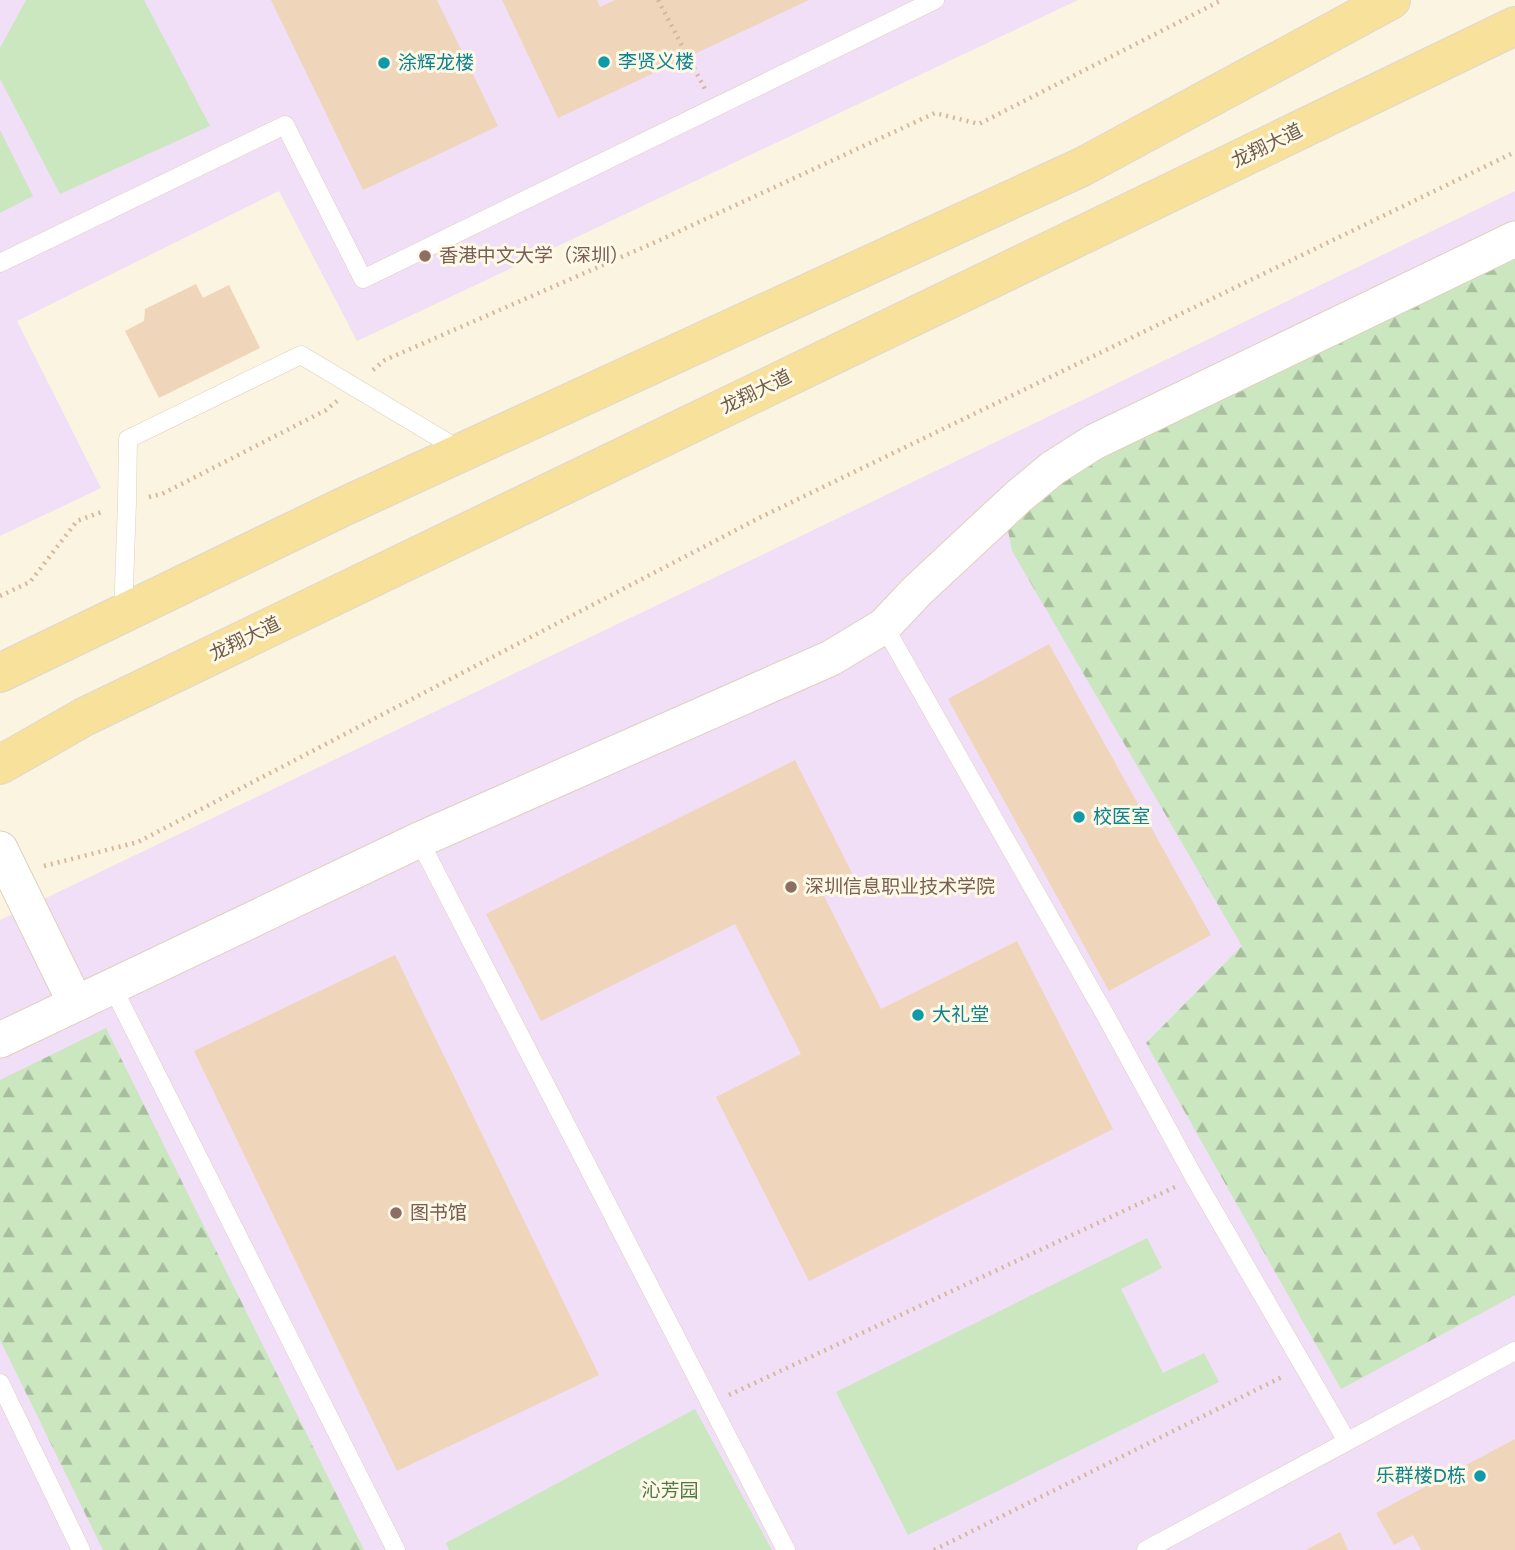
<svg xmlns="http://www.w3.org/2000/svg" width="1515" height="1550" viewBox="0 0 1515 1550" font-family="'Varela Round','Noto Sans SC',sans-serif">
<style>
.education{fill:#f1def7}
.green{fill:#cbe7c0}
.forest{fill:url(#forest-firs)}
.building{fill:#efd6ba}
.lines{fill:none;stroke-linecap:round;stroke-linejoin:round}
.lane-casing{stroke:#ded1bd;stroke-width:19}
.street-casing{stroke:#ded1bd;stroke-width:37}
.primary-casing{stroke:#ddd8d3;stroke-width:40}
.path{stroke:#d3ba9d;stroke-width:4.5;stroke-dasharray:2 5;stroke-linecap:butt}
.lane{stroke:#fff;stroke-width:18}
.street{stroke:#fff;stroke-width:35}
.primary{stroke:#f7e19b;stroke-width:38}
.culture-dot{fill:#0f9aa8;stroke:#fef8e6;stroke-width:2.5}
.education-dot{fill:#8d6e63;stroke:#fef8e6;stroke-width:2.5}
.labels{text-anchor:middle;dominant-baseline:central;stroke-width:6;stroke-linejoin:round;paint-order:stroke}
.culture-label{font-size:19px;fill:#0d838f;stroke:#fef8e6;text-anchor:start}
.street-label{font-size:19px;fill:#705c49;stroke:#fef8e6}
.education-label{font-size:19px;fill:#785e54;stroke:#fef8e6;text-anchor:start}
.park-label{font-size:19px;fill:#4e7b44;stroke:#fef8e6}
</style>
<defs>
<pattern id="forest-firs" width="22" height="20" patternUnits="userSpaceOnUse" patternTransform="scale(1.75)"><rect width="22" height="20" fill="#cbe7c0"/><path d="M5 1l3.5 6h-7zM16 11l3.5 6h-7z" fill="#a9be9e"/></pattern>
</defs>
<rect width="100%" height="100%" fill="#fbf4e1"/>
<path class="education" d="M0,0H1078L357,341L279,191L17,321L101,488L0,536Z
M1515,191V1550H0V920L768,552Z"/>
<path class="green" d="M26,0H144L210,126L60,194L0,79V48Z
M0,130L33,196L0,213Z
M1147,1238L1162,1268L1121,1289L1163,1373L1204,1353L1219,1382L908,1535L836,1392Z
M695,1409L772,1550H449L446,1543Z"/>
<path class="forest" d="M1515,249V1295L1341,1389L1146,1043L1242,946L1012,551L1006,520L1079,465Z
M106,1028L364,1550H103L0,1340V1080Z"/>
<path class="building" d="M271,0H437L498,126L363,190Z
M502,0H597L600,7L615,0H809L558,118Z
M196,284L203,298L229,285L260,348L159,398L125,331L144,321L145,309Z
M1049,644L1211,935L1109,991L948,699Z
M795,760L852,873L820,888L881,1009L1017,941L1113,1129L809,1281L716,1097L801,1054L735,924L541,1021L486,914Z
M395,955L599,1375L397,1471L194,1051Z
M1515,1439V1550H1421L1413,1535L1394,1545L1376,1513Z
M1340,1532L1348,1550H1306Z"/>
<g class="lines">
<g class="lane-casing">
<path id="lane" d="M0,263L285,125L363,279L935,0
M123,615L127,502L128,439L301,355L463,452
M884,626L1107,1018L1194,1177L1347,1441
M419,840L786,1550
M112,986L396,1550
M0,1383L81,1550
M1146,1550L1515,1351"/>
</g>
<g class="street-casing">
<path id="street" d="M0,849L76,1004
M0,1040L419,840L831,658L884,626L917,591L1018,497L1053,468L1094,442L1515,239"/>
</g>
<g class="primary-casing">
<path id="primary" d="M0,673L345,506L1082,167L1391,0
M0,765L84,717L1515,26"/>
</g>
<path class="path" d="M658,0L705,89
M373,370L385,360L658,241L935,113L979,124L1222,0
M149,497L162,494L326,410L337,401
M0,596L30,582L77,521L104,511
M44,866L138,842L759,518L1515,152
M729,1395L1175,1187
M934,1550L1284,1376"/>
<use href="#lane" class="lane"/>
<use href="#street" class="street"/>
<use href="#primary" class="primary"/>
</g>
<g class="culture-dot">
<circle cx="604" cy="62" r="7"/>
<circle cx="384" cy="63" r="7"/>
<circle cx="1079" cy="817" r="7"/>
<circle cx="918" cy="1015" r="7"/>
<circle cx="1480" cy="1476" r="7"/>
</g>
<g class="education-dot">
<circle cx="425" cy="256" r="7"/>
<circle cx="791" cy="887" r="7"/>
<circle cx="396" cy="1213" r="7"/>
</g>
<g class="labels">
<g class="culture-label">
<text x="618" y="62">李贤义楼</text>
<text x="398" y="63">涂辉龙楼</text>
<text x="1093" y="817">校医室</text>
<text x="932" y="1015">大礼堂</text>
<text x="1466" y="1476" text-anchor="end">乐群楼D栋</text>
</g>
<g class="street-label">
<text transform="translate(1267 146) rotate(-26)">龙翔大道</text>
<text transform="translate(756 392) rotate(-26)">龙翔大道</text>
<text transform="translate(245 639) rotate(-26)">龙翔大道</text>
</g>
<g class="education-label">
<text x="439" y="256">香港中文大学（深圳）</text>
<text x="805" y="887">深圳信息职业技术学院</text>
<text x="410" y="1213">图书馆</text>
</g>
<g class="park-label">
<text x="670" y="1491">沁芳园</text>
</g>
</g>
</svg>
